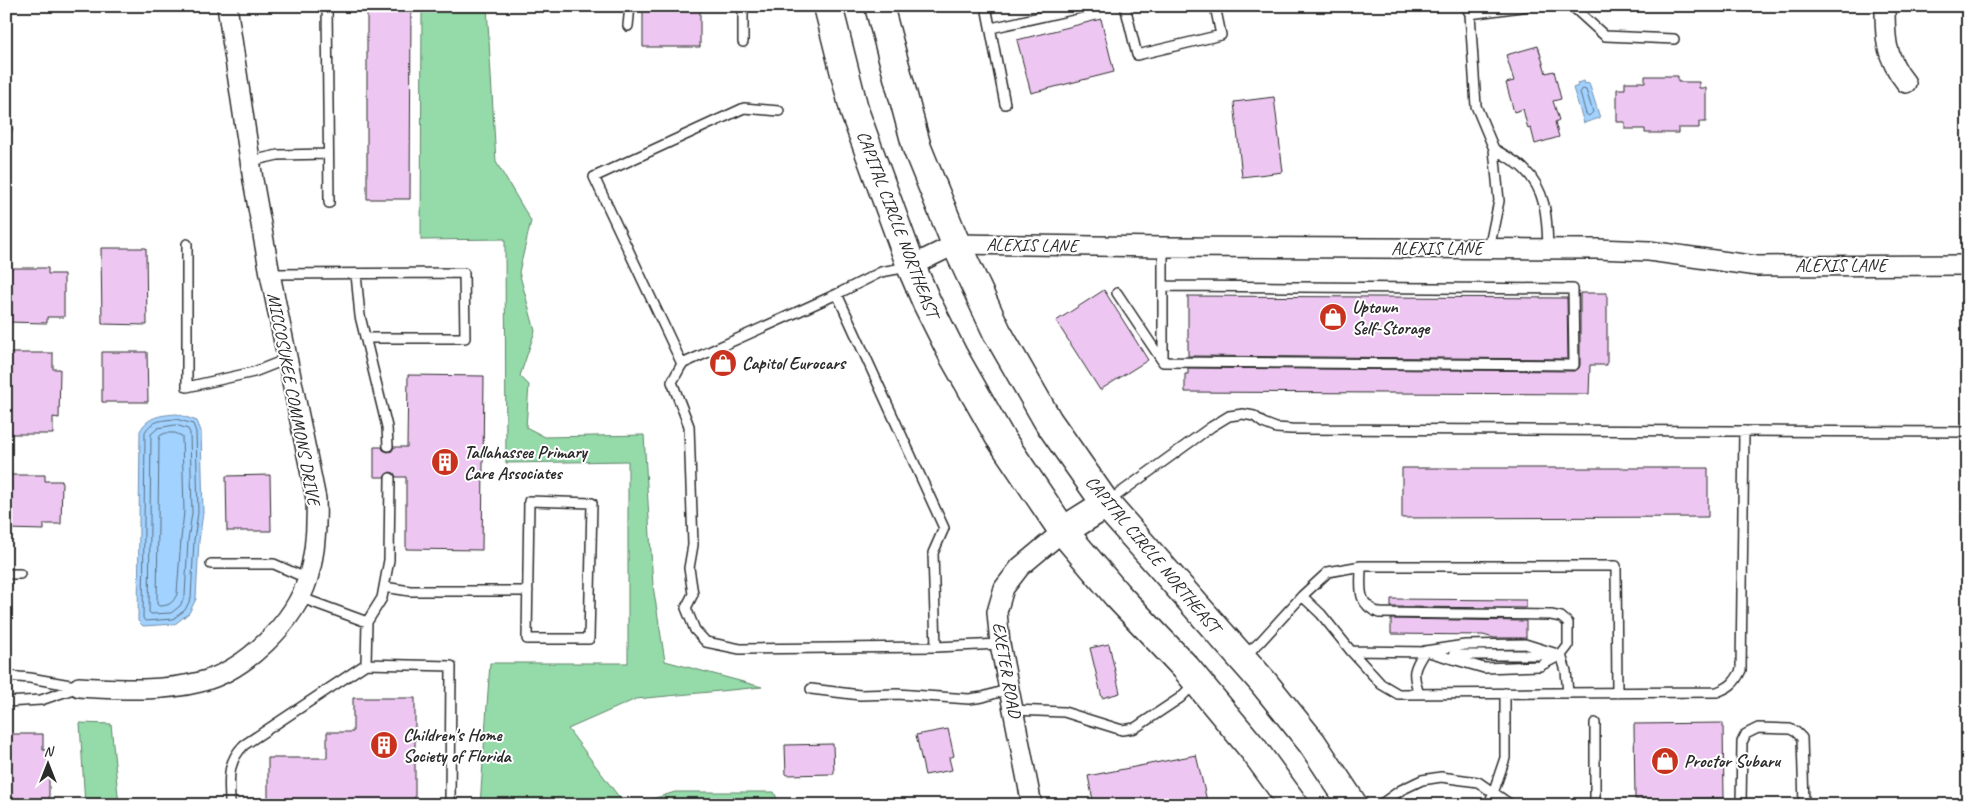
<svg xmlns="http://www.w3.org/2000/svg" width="1974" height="811" viewBox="0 0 1974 811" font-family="Caveat,sans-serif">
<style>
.green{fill:#94dba9;stroke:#60836a}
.water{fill:#a2d2ff;stroke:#728faa}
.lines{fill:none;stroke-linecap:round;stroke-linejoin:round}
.shore{stroke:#5b6e80;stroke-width:1}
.building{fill:#edc7f1;stroke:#2b2b2b}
.service-casing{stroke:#2b2b2b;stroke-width:12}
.minor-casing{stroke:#2b2b2b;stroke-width:22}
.primary-casing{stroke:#2b2b2b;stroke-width:31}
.service{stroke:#fff;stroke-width:9}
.minor{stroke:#fff;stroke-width:19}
.primary{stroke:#fff;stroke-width:28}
.labels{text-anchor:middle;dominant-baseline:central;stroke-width:4;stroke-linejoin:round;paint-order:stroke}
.street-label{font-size:18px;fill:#2b2b2b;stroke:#fff}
.poi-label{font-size:18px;font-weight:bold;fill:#2b2b2b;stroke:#fff;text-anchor:start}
</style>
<rect width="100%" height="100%" fill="#fff"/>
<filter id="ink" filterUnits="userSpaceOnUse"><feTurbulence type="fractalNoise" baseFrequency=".02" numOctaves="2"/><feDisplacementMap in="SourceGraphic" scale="10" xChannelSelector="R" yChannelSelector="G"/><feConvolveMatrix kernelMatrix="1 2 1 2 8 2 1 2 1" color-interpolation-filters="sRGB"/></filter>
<g filter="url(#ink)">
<path class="green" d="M422,6H487L496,162L531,221L519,272L535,331L520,376L529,385L526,427L545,437L644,435L653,586L665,661L762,687L636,699L568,729L625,805H480L490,663H628V461L506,463L505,239L421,240Z
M80,723L111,724L119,805H85Z
M675,792H774L780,805H633Z"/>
<path class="water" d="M1584,81L1585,84L1589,83L1600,118L1584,123L1573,88L1578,86L1577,83Z
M177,414L197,421L201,431L203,513L199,541L196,599L189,613L175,624L143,626L138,621L140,431C148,416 162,415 177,414Z"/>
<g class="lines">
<path class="shore" d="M1583,89L1586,90L1593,112L1589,116L1586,114L1580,93Z
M176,419L193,424L196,432L198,513L194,540L191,598L185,610L173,619L145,621L143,618L145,432C151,420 164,420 176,419Z
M176,425L188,429L190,433L192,513L188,540L185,596L180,606L171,613L151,614L149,612L151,434L158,428Z
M166,433H175L182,436L184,512L181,539L177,594C173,603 169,606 159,606L157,604L159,440L160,436Z"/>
</g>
<path class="building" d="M367,6H411L410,199H367Z
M643,6H700V47H643Z
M1101,19L1114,72L1031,93L1017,40Z
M1538,46L1546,73L1554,71L1561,99L1553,101L1559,120L1555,122L1559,137L1535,144L1531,128L1528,129L1523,109L1514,112L1506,83L1514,81L1506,55Z
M1645,76H1678V82H1699V88H1706V122H1699V128H1678V133H1645V129H1625V122H1617V89H1625V82H1645Z
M1274,97L1283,172L1242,177L1234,102Z
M101,248H146L147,325L102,324Z
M6,268H48V274H64V317H47V323L6,322Z
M1104,290L1148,360L1100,390L1056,321Z
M1580,293H1607V365H1590L1589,394L1185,392V374H1188V368L1574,371L1579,368L1580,365Z
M1188,296L1567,298L1568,359L1188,356Z
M102,352H147L148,402H102Z
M9,353H53V369H60L59,418L53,417V434H9V417H6V369H9Z
M408,375L484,376L482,550L406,549V477H396L394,473L390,472L384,477H374V447H382L383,450L388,452L392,451L394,447H407Z
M1402,468H1708V517L1402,518Z
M6,475H45V481H62L61,524H44V530L6,529Z
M270,475L271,531H227L226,476Z
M1391,599L1526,600V608L1391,607Z
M1391,619L1526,621V638H1494L1483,635L1391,634Z
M1109,644L1120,693L1102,698L1090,648Z
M353,698H415V805H268V758H327V732H353Z
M1723,723L1724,798L1635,799L1634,724Z
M948,729L954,756L949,758L952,770L925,775L916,735Z
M6,734H43V750H49V802H43V805H6Z
M833,744L834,774L786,775L785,745Z
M1196,755L1208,805H1094L1088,776Z"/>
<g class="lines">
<g class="service-casing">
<path id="service" d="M327,6L329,203
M986,6L1005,104
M1125,6L1137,55L1221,35L1215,6
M1466,6L1470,14L1476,106L1494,149L1499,201L1489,249
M1572,6L1605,36L1674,39
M1470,14L1528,6
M628,26L630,6
M991,28L1089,6
M743,42V6
M779,111L744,108L594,177L682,364L837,294L881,272L908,267
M6,129H7
M1494,149C1504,155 1516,161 1524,169C1547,191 1547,219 1548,249
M251,161L278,155L328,154
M187,244V387L254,372L287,359
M270,274L464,273L465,338H365
M356,274L360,316L387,427L388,446
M1163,286L1573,289L1574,365L1163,362
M1117,293L1163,362V247
M837,294L944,528L933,553L936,647L1000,644
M682,364L672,382L689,426L693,545L689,568L693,594L686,608L695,630L706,642L740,649L936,647
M529,501L592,503L589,639H527Z
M1109,501L1211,427L1229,416L1243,414L1254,416L1263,423L1276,428L1291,429L1968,432
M211,564H274L308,579
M1361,566C1361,588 1356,603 1379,613L1551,615L1561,617L1568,623V646L1561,655L1540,666L1484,668L1425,651
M6,574H20
M384,587L410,591H528
M1302,596L1321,614L1351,651L1381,684L1398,694L1717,692C1730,687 1735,683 1741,670L1744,431
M299,597L367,622
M1351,651L1431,652
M1454,655H1558
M1561,655L1566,671L1568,693
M1244,656L1260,642L1302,596L1328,572L1361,566H1616L1617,693
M366,664L367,622L382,598L389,560L390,478
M6,676L30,678L76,686
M811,689L860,695L897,694L969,699L983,697L1009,689
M1419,694C1412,673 1413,669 1425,651L1465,645L1525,644L1554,653
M6,702L41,700L79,687
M1013,710L1064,712L1122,730L1135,728L1180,698L1195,683
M1595,723V805
M230,805C230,781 225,764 244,745L366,664L451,666L450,805
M1380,805L1401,790L1422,780L1441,777L1478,782L1511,805
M1489,805L1505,758V693
M1741,805L1742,742L1746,734L1758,728L1790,729L1796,732L1802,738L1804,805"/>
</g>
<g class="minor-casing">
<path id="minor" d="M1885,6C1885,38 1885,57 1906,83
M911,266L956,244L1163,247L1597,249L1649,251L1757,266L1968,265
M79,687C119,689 161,692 200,682C245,671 295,622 308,578C316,552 317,525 316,499L270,274L253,180L227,6
M1032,805L1000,644L997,612L1004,588L1020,567L1063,531"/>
</g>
<g class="primary-casing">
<path id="primary" d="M828,6L855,113L911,266L927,303L953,355L999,436L1063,531L1117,595L1186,668L1254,750L1294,805
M879,6L917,148L956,244L997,332L1048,421L1106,504L1263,682L1312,743L1353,805
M1063,531L1106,504"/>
</g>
<use href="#service" class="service"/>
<use href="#minor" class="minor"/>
<use href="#primary" class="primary"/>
</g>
</g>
<defs>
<g id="shop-disc" transform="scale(1.4375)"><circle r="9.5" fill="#c8321e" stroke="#fff"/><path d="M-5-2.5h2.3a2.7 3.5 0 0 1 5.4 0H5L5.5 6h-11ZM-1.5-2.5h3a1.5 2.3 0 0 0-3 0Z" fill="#fff"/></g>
<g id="building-disc" transform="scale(1.4375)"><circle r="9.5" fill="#c8321e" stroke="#fff"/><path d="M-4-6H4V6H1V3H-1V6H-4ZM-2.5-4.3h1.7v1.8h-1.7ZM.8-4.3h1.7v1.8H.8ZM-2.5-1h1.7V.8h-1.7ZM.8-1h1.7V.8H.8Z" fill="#fff"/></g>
</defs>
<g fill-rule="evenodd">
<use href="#shop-disc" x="1333" y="317"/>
<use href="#shop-disc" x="723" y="363"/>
<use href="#building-disc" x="445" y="462"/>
<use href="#building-disc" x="384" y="745"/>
<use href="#shop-disc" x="1665" y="761"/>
</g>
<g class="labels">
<g class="street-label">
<text transform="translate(898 224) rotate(69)">CAPITAL CIRCLE NORTHEAST</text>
<text transform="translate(1032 245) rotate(1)">ALEXIS LANE</text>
<text x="1437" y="248">ALEXIS LANE</text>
<text x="1841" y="265">ALEXIS LANE</text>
<text transform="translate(294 399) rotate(79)">MICCOSUKEE COMMONS DRIVE</text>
<text transform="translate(1153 554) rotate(50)">CAPITAL CIRCLE NORTHEAST</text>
<text transform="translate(1007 670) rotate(80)">EXETER ROAD</text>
</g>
<g class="poi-label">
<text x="1352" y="307">Uptown<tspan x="1352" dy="21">Self-Storage</tspan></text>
<text x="742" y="363">Capitol Eurocars</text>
<text x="464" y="452">Tallahassee Primary<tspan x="464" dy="21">Care Associates</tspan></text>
<text x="403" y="735">Children's Home<tspan x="403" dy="21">Society of Florida</tspan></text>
<text x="1684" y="761">Proctor Subaru</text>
</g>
</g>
<rect width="1974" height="811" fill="none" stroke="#fff" stroke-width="25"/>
<rect x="12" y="12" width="1949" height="786" fill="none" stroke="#2b2b2b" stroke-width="2" filter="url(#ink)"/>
<g transform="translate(48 764)" stroke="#ffffff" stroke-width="4" paint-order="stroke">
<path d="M0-4L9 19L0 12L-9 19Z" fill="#2b2b2b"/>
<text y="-8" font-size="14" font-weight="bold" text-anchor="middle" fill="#2b2b2b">N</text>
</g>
</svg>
